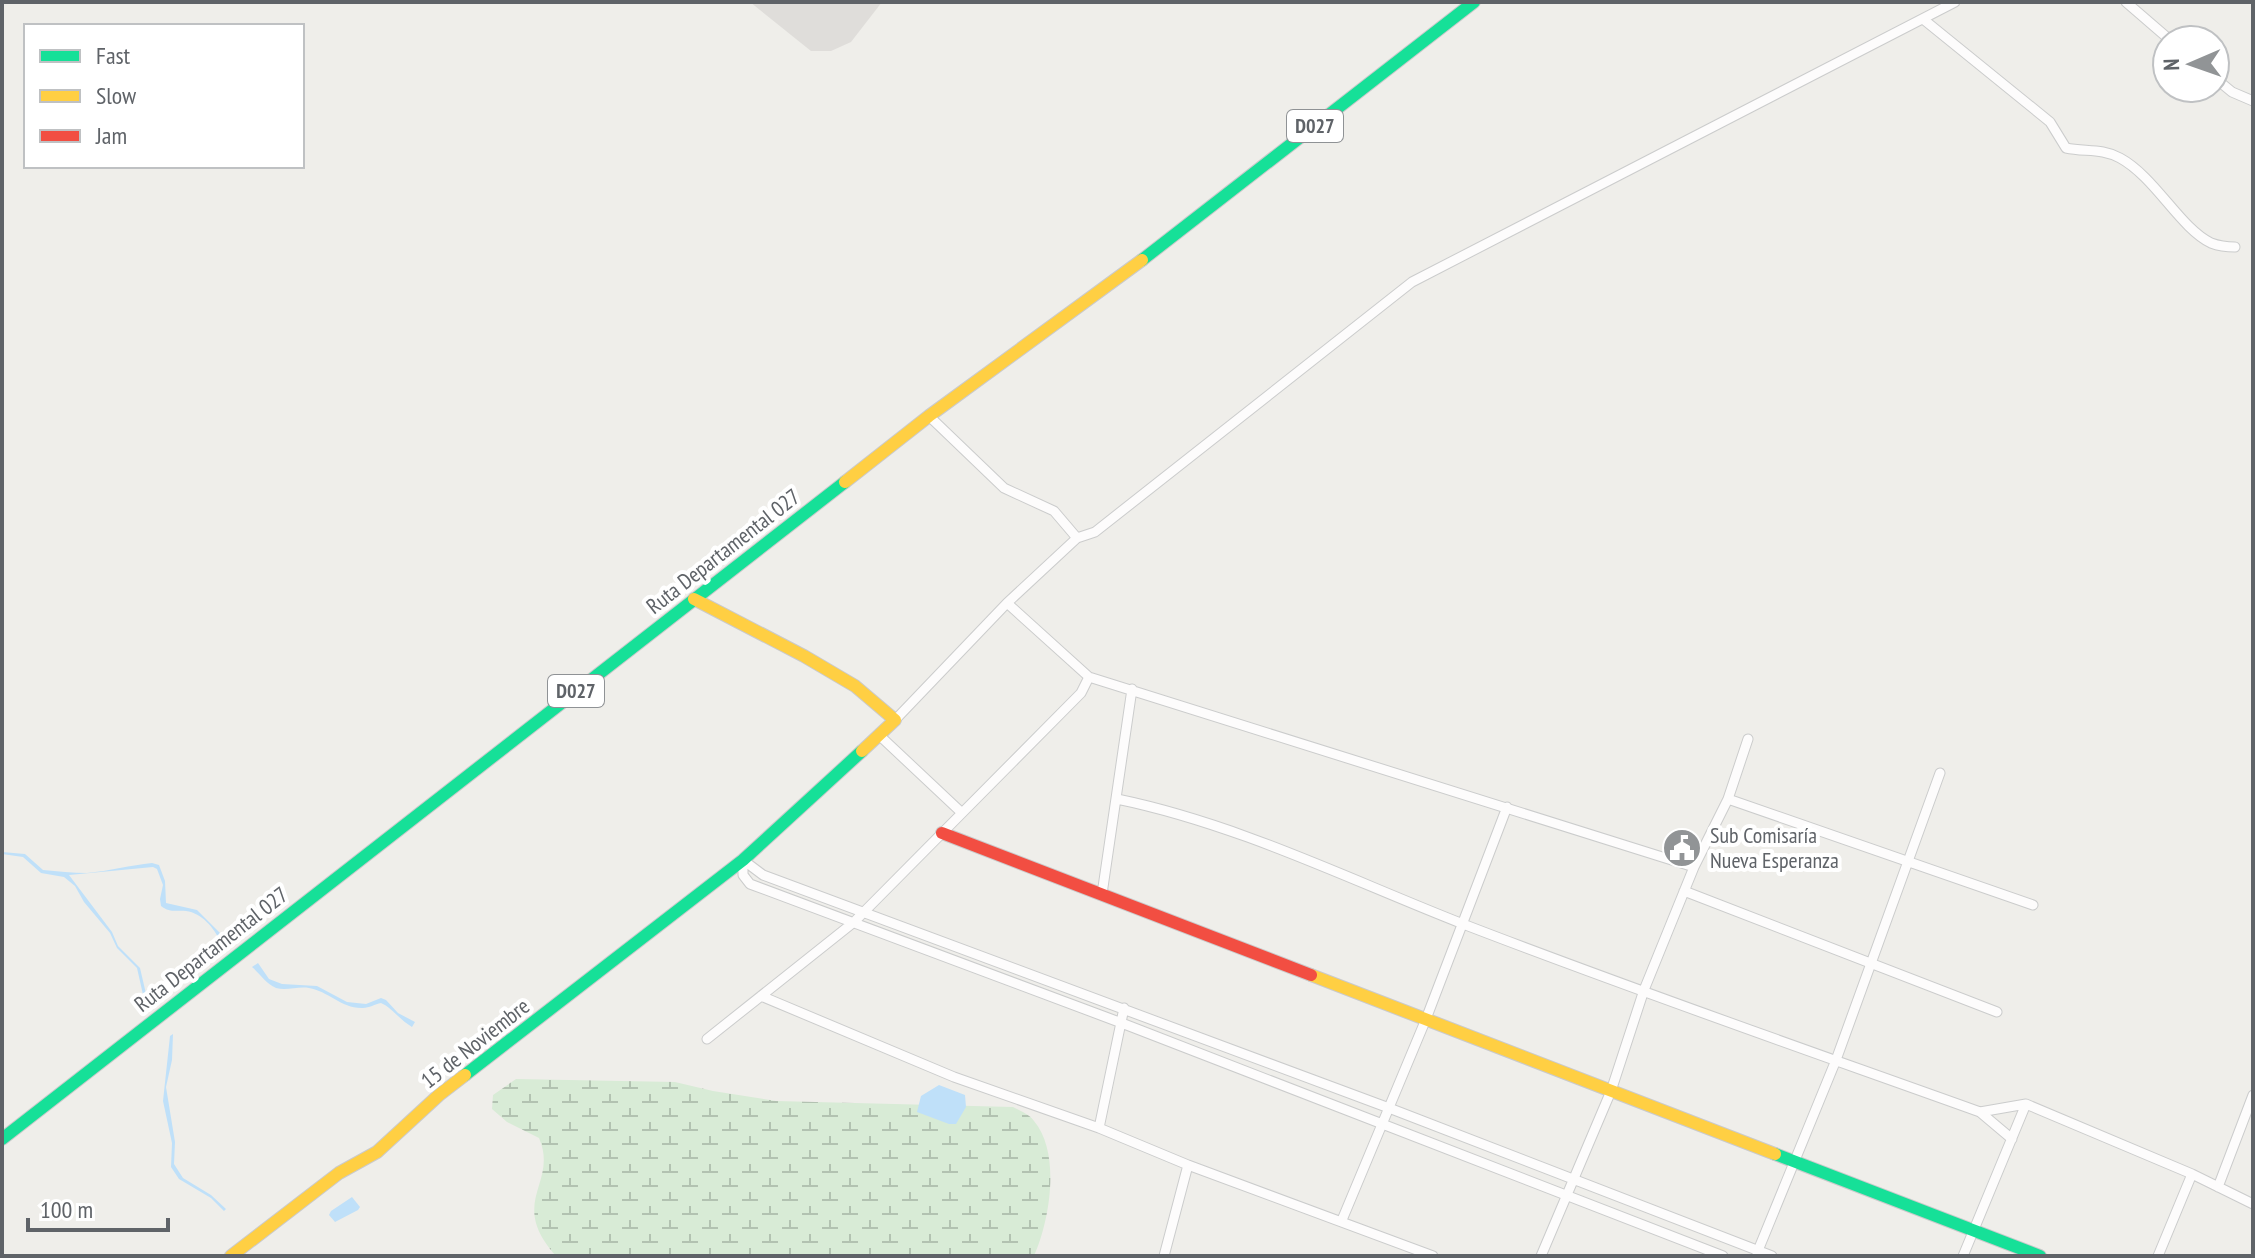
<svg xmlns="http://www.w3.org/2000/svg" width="2255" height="1258" viewBox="0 0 2255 1258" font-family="'PT Sans Narrow',sans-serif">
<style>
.industrial{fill:#dfddda}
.wetland{fill:url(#wetland-marsh)}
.water{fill:#bfe0f9}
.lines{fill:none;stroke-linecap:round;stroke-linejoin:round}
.street-casing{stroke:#cbcccc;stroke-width:11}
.fast-casing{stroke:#cacacb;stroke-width:14}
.slow-casing{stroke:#cacacb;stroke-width:14}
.jam-casing{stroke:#cacacb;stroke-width:14}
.street{stroke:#fdfcfc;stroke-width:9}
.fast{stroke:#16e098;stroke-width:12}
.slow{stroke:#ffcf43;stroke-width:12}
.jam{stroke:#f24e42;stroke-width:12}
.labels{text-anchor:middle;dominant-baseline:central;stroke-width:8;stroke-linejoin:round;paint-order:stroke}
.shield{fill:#fff;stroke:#8f9295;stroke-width:2}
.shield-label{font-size:20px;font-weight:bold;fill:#5f6368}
.street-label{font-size:22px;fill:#5f6368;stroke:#fff}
.poi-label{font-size:22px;fill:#5f6368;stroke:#fff;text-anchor:start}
</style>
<defs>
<pattern id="wetland-marsh" width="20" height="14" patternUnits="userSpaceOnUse" patternTransform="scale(2)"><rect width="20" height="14" fill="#d8ebd6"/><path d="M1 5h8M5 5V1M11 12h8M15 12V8" fill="none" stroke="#b2c2b1"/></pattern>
</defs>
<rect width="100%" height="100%" fill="#efeeea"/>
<path class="industrial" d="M750,2H882L851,42L831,51H811Z"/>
<path class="wetland" d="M516,1079L675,1082L713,1091L776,1101L1013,1107C1020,1111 1029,1114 1034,1121C1061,1153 1050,1220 1034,1256H556C507,1201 559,1184 539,1138L507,1122L492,1109L493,1095Z"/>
<path class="water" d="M2,852L25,854L43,870C58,871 72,873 87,873C109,871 131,865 152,863L159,865L165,881L166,903L197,910L225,938L220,941C214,928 202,913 186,911C176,910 170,913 161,906L160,899L163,885L157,869L153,867L69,875L112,932L118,946L140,968L147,998L144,999L137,968L117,948L110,933L84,902L75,886L64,877L41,873L23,857L2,854Z
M258,963L269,979L282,984L317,986L347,1002L366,1004L381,998L386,1000L398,1013L415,1022L412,1027C400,1020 391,1007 381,1003C375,1004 369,1008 363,1008C342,1009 328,991 309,988C298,986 287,991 276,988C266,984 260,974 252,967Z
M173,1034L172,1060L166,1087L175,1142L174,1164L183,1178L211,1195L226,1209L224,1211L211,1198L179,1179L171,1167L172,1143L163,1101L170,1036Z
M939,1085L965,1095L966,1107L956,1124H949L917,1112L921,1096Z
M352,1197L360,1207L358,1210L335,1222L329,1215L331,1211Z"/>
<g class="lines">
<g class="street-casing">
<path id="street" d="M2126,2L2170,40
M1923,19L2050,122L2066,148C2085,152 2102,148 2120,158C2155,177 2180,228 2211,243C2219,246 2227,247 2235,247
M2215,78L2232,92L2253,101
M1077,538L1095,532L1412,282L1955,2
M1007,603L1089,677L1694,867
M895,720L1007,603L1077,538L1054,511L1004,488L929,416
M879,735L962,813
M1117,799C1238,824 1348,879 1463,924C1634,990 1807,1050 1980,1112L2012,1139
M1728,799L1748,739
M743,860L763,875L1389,1108L1772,1256
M743,860V875L750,884L1119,1022L1723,1256
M1684,891L1997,1012
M1102,894L1132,689
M761,996L954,1077L1099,1128
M1124,1008L1099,1128L1188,1165L1433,1256
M707,1039L854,922L1081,693L1089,677
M2026,1104L2192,1174L2253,1204
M2218,1187L2253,1095
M1342,1220L1426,1019L1507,807
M1757,1253L1836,1060L1940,773
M1164,1256L1188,1165
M1541,1256L1611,1091L1644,990L1694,867L1728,799L2033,905
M1963,1256L2026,1104L1980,1112
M2158,1256L2192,1174"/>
</g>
<g class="fast-casing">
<path id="fast" d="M1142,260L1474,2
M465,1075L743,860L862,751
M2,1139L845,482
M1775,1154L2040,1256"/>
</g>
<g class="slow-casing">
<path id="slow" d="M845,482L929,416L1142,260
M694,599L804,656L855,686L895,720L862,751
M1311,975L1775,1154
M231,1256L339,1173L377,1152L439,1095L465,1075"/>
</g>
<g class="jam-casing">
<path id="jam" d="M942,833L1311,975"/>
</g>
<use href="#street" class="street"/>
<use href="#fast" class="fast"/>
<use href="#slow" class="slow"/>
<use href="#jam" class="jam"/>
</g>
<defs>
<g id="civic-disc" transform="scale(2)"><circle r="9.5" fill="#919496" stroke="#fff"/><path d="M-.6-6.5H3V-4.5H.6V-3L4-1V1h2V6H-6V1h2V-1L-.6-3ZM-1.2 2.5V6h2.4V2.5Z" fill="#fff"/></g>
</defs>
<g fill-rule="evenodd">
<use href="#civic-disc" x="1682" y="848"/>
</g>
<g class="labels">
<g class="shield">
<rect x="1287" y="110" width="56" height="32" rx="6"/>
<rect x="548" y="675" width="56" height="32" rx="6"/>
</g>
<g class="shield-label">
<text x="1315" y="126">D027</text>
<text x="576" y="691">D027</text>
</g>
<g class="street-label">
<text transform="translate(723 551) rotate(-38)">Ruta Departamental 027</text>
<text transform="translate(211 949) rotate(-38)">Ruta Departamental 027</text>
<text transform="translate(475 1043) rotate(-38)">15 de Noviembre</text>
</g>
<g class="poi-label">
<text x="1710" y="835">Sub Comisaría<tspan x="1710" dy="25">Nueva Esperanza</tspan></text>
</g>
</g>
<rect width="2255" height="1258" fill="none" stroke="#5f6368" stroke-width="8"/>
<rect x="24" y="24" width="280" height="144" fill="#ffffff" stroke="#bfc1c3" stroke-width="2"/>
<rect x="40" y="50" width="40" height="12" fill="#16e098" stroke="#bfc1c3" stroke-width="2"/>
<text x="96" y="64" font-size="24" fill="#5f6368">Fast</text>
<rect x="40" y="90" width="40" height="12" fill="#ffcf43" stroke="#bfc1c3" stroke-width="2"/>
<text x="96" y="104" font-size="24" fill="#5f6368">Slow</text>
<rect x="40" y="130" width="40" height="12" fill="#f24e42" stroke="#bfc1c3" stroke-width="2"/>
<text x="96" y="144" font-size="24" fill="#5f6368">Jam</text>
<g transform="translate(2191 64) rotate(268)"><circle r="38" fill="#ffffff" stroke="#bfc1c3" stroke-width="2"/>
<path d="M0-6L14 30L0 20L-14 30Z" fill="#919496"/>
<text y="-12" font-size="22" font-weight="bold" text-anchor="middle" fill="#5f6368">N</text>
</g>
<path d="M28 1218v12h140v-12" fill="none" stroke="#5f6368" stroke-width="4"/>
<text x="40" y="1218" font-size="24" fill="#5f6368" stroke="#ffffff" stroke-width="6" paint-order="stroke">100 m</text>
</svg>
